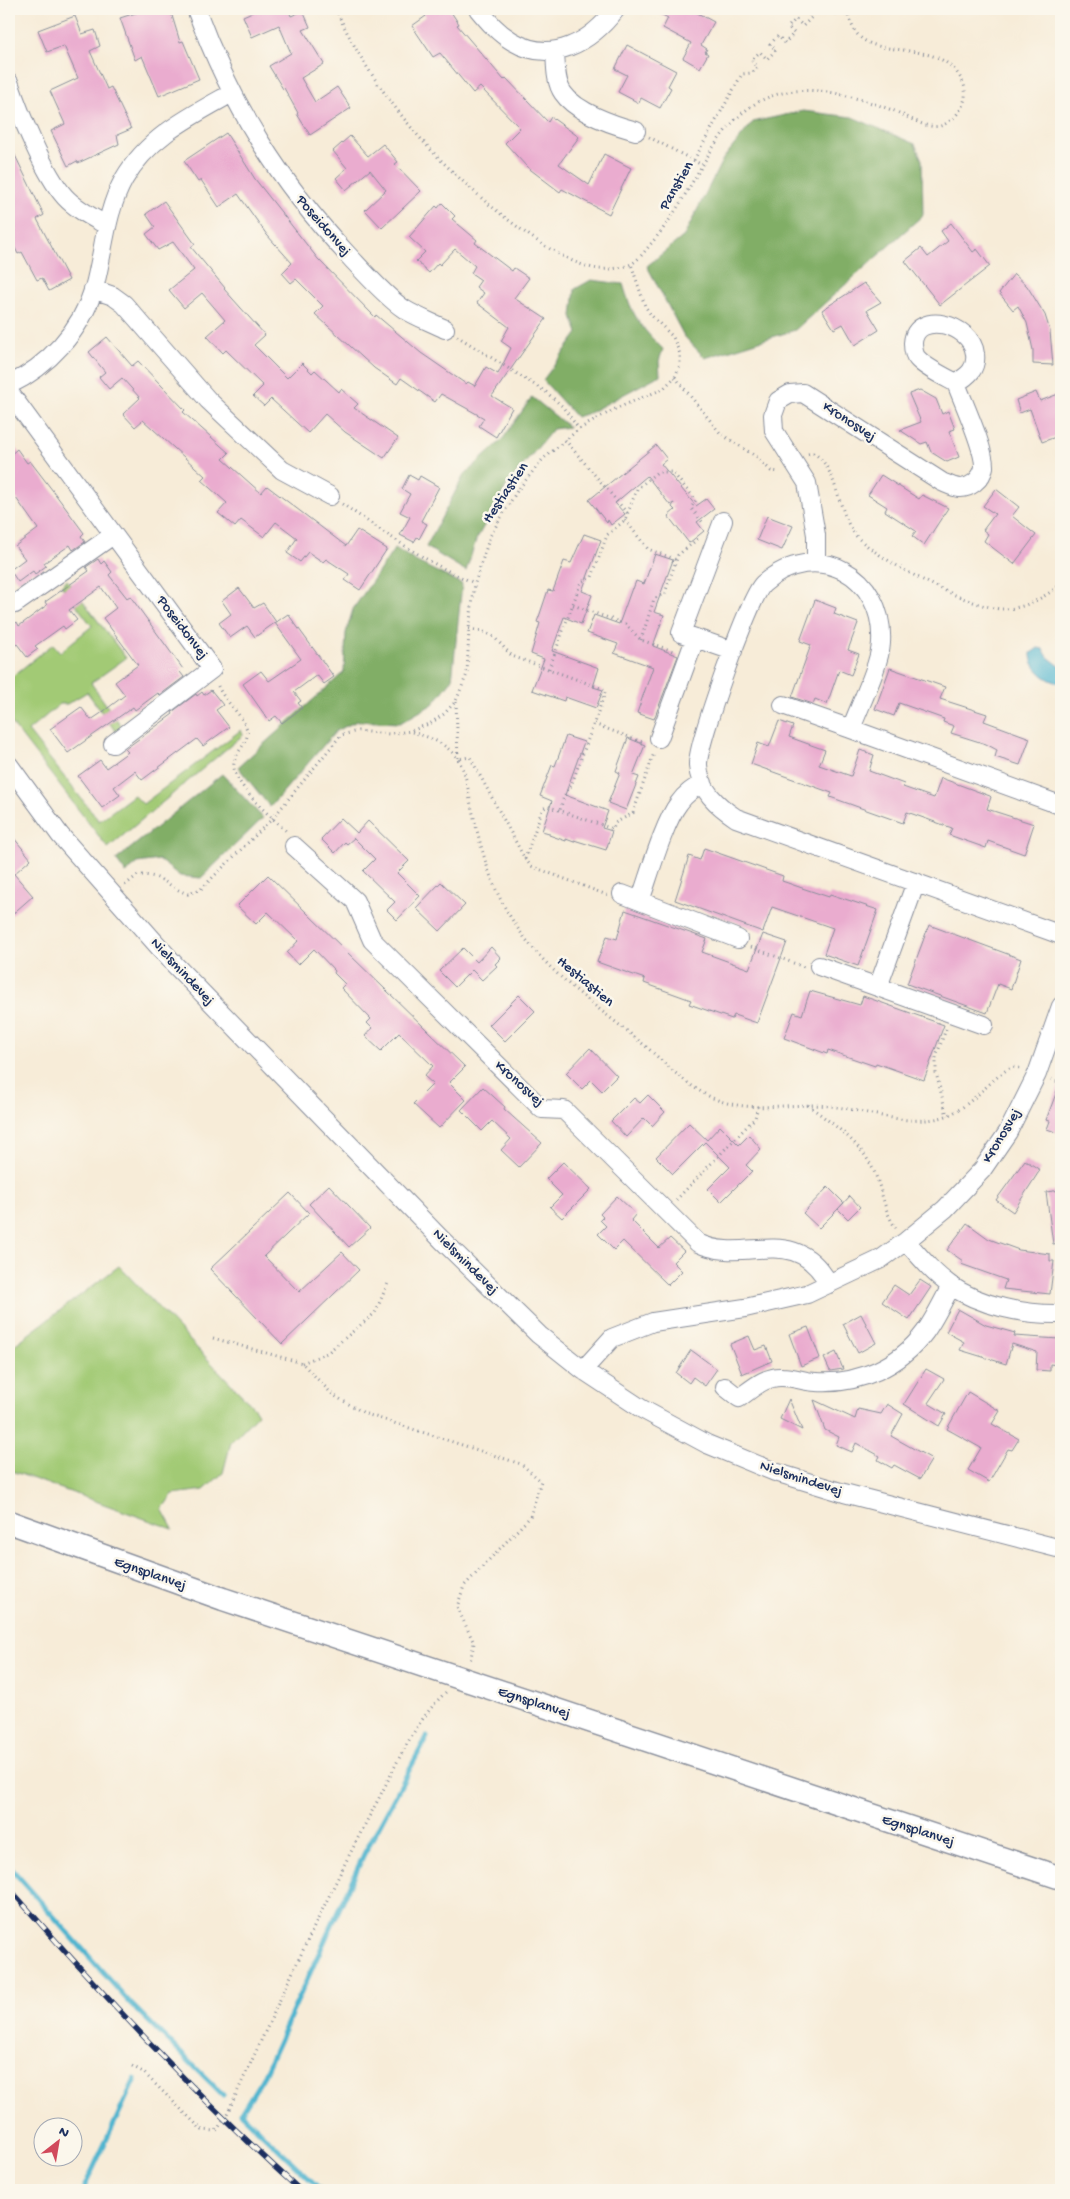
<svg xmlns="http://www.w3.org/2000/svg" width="1070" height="2199" viewBox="0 0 1070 2199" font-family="'Gochi Hand',sans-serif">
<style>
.green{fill:#a2ca75;stroke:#5e7c6a}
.forest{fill:#81ae66;stroke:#4e6e62}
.water{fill:#51b5cf;stroke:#367296}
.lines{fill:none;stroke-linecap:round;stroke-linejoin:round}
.stream{stroke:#51b5cf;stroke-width:5}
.building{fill:#eaaccf}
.minor-casing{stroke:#898e9b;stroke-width:20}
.major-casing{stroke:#898e9b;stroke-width:25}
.path{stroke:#898e9b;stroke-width:3;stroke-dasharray:1 4;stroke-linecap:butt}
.minor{stroke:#fff;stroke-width:18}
.major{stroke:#fff;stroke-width:22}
.rail-casing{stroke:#1b2f5e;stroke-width:5.5}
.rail{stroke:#fbf7ec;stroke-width:4;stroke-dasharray:11;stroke-linecap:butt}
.labels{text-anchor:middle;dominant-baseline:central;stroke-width:5;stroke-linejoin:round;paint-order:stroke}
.street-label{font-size:15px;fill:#1b2f5e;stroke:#fbf7ec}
</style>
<rect width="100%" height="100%" fill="#fbf7ec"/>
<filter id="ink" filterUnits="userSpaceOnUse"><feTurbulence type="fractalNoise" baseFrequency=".02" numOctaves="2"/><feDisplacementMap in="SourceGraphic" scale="10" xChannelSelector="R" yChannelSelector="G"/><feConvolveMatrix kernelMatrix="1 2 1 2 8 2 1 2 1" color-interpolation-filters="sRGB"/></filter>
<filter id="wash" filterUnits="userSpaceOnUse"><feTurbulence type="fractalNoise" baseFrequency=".0096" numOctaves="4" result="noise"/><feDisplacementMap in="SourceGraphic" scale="20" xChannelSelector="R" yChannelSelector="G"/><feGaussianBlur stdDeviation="1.12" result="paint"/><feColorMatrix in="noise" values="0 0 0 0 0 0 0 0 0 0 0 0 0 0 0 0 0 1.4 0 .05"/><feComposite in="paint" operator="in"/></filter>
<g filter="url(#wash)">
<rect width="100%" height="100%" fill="#f7ecd8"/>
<path class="green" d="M67,580L126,658L91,683L122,727L116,732L87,692L67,704H60L28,731L99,821L134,795L143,804L241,730L243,735L108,848L9,720V679L53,644L60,652L92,626L61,585Z
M119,1266L255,1409L258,1414L231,1442L223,1473L204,1490L173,1494L162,1509L173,1529L9,1470V1349Z"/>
<path class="forest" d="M803,111L852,117L915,144L922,160L923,215L795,330L705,358L684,336L647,266L684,236L723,159L753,122Z
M591,280L623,284C632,315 640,327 663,349L659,361L660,375L589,413L576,417L543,380L578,333L572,316L575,289Z
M532,397L569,427L553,429L507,485L476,540L466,571L426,547L464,475L502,440Z
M395,548L417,562L462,584L452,680L433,704L400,723L357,721L336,731L270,807L238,767L344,672L346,633L353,609Z
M222,774L263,818L201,878L180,876L159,860L138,863L126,873L116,860Z"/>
<path class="water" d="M1038,648L1043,649L1048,657L1061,667V683C1047,682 1030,668 1031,653Z"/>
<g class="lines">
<path class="stream" d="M9,1866L131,2004L223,2095
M83,2190L135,2079
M321,2190L241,2113L262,2079L364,1854L427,1737"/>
</g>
<g id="blocks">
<path class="building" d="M148,9H170L180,42L183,41L199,79L159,96L142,56L135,60L120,18Z
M259,9H288L291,16L303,11L310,27L303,30L324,64L301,78L315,102L337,87L351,108L310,135L297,114L298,113L284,88L283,89L269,66L291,53L279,25L252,37L243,16Z
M421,9H449L459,24L457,25L504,80L506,78L548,122L551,117L579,137L559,164L589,185L604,154L631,168L609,214L562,189L560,192L527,167L505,143L520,128L480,87L473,93L440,53L433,57L412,26L426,16Z
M651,9H690L714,22L701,45L707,49L705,52L708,54L700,68L683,58L691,43L663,28L668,18Z
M75,16L82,34L95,30L100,46L90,51L107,89L111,87L131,129L117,135L119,144L78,163L77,161L68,166L51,131L65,124L50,91L78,78L64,46L47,52L38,30Z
M627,45L676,71L668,86L671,88L660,108L641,98L639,103L618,92L627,75L615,69Z
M226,133L255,179L318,259L375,317L376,315L421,353L466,384L468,382L475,386L486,367L498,374L511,348L501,341L509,327L477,303L484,293L476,287L481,280L471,273L475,266L455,249L440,265L438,263L429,273L416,261L425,252L409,237L436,206L438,208L442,203L455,216L452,219L477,240L475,243L512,271L514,268L529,278L514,298L546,319L492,396L512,408L496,437L479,426L484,418L441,394L435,402L401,378L397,384L374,368L315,314L323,306L296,279L291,283L282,273L292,263L267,235L238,194L219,207L201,180L198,182L184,161Z
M350,136L368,156L383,144L398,162L395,164L421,191L382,228L365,210L386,190L370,170L346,190L336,178L347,168L333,151Z
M9,143L44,215L37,219L69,280L49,291L42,278L37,280L22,252L18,254L9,236Z
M164,201L195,244L191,247L225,288L224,289L265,335L254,345L287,378L302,363L312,373L315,370L339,392L341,389L358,404L354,408L398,438L384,458L345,432L325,414L308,433L271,399L264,406L253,396L263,386L226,350L223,353L207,336L225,320L202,293L184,308L169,290L194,270L173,242L158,250L146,234L155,227L146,214Z
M951,223L973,252L977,249L990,266L940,305L905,261L921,248L928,257L948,241L941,231Z
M1014,274L1027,286L1045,315L1050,331L1053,365L1033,364V350L1027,323L1018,306L1013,310L999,293Z
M864,283L881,302L867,310L879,330L855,345L843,324L834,329L822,310Z
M107,337L132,366L138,361L185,410L183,412L229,453L223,459L261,493L267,486L346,546L357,530L387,549L360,590L345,580L349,574L326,559L323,562L308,552L300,562L287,553L297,538L276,522L264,537L241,520L235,527L218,513L227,503L201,480L205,476L143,420L135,427L123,414L140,398L122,378L109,389L99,377L105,372L89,352Z
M920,390L936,399L942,414L948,411L955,429L949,431L959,457L947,462L931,452L927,442L921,444L900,430L921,422L909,394Z
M1036,392L1040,401L1061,393V435L1042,442L1030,409L1020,413L1016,400Z
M656,445L667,459L661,464L696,506L706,499L714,509L697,522L704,531L689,543L668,516L675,510L672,507L674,503L670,505L647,476L615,503L625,514L611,525L608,520L607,523L589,500Z
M17,449L27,463L30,461L53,491L84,533L81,536L85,542L73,550L70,545L44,563L46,566L35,574L33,571L18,582L10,570L25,559L15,546L38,529L16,498L9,504V456Z
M409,475L418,480L420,476L439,487L421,521L427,524L419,539L417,537L414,542L400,535L410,517L400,512L410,494L402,489Z
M881,475L919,499L922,495L948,508L924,545L912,536L916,531L885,511L887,507L868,495Z
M996,489L1019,507L1012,516L1036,535L1014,564L984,541L988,534L983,530L995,514L983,506Z
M767,516L793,526L782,550L757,540Z
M584,534L601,540L582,591L592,595L581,624L564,617L552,651L599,668L593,687L603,690L596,708L565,697L564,701L532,690L544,659L531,654L540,623L537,622L540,614L548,590L553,591L564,561L571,563Z
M655,554L673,560L654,612L664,615L653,646L678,656L654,719L637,713L653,667L614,653L618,644L587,633L594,615L619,624L632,588L633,589L636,581L644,584Z
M98,559L101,564L104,561L112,572L109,575L127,598L130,596L167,647L183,669L180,672L184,677L160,695L158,693L135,710L133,707L68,753L50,729L81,707L91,720L100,714L125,695L115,682L138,665L103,618L116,608L101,587L69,610L77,620L65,629L63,626L35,646L38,649L27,657L17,644L9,650V628L17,622L19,626L47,605L45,602L89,571L86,567Z
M239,588L254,608L263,603L276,622L255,637L247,626L230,638L219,623L231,614L222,601Z
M815,600L836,608L834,614L858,623L848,650L859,654L851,675L839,670L827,704L815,699L813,704L792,697L811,645L800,641Z
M288,614L334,677L324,684L317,675L294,692L301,701L298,703L302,708L282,723L276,716L269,721L243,684L261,671L269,681L301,659L275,623Z
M890,668L945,687L940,699L987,714L984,721L1030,738L1020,765L995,757L997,750L986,744L951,733L954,726L943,722L944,719L899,703L894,716L875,709Z
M211,690L223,705L216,710L229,727L203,746L197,739L142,780L135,771L114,787L120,795L102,808L78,776L100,760L106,768L128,752L125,749L173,714L172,712L196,694L197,696L202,692L204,695Z
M779,721L793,726L789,737L825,750L819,765L851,776L860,750L874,755L869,771L904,784L903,787L934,798L941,778L990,796L991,797L987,809L1034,824L1024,854L988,841L986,848L949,835L952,828L907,812L903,823L830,797L832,793L751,764L758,743L769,747Z
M566,736L584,742L565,795L608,811L602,828L612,831L606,850L574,840V842L566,839V841L549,835V833L542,831L552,801L540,796L552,765L555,766Z
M628,738L645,745L633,775L639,777L626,810L608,803L620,773L616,771Z
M341,818L357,833L368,821L409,861L397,873L420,896L397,920L387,910L395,902L363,871L375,859L354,838L347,844L345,842L335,853L321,839Z
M9,832L31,859L14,874L33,896L9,917Z
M704,848L783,876L782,881L805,889L829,897L830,894L878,910L858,966L824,954L833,928L772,907L763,932L675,900L689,856L700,860Z
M268,875L465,1067L449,1083L466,1100L439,1128L413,1104L433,1084L424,1076L433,1066L399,1033L381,1051L365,1036L372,1028L367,1023L371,1019L341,988L345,984L334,973L335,971L314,949L298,965L287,953L298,941L268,912L256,924L237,906Z
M441,882L465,905L440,931L416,908Z
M625,910L707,939L702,952L749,969L763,934L787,942L757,1023L734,1015L732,1019L689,1004L691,1000L644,983L645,979L597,962L607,936L617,939Z
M929,925L1021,959L1011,989L998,984L987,1013L907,984Z
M491,947L501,958L495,964L497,966L482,980L472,970L455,987L439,971L463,948L477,962Z
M810,991L860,1005L863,996L944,1025L924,1080L876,1063L875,1066L828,1050L827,1054L784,1038L794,1012L802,1015Z
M519,995L535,1011L505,1041L489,1025Z
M590,1048L617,1076L602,1091L591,1080L582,1089L566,1073Z
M1060,1083H1061V1134L1047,1129L1050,1121L1046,1120Z
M483,1087L505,1107L504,1109L542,1143L519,1167L501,1150L511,1139L492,1121L482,1131L461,1110Z
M648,1095L665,1112L652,1126L644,1118L626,1137L611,1121L634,1098L640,1103Z
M689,1123L707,1140L720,1126L739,1145L749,1135L761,1149L746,1165L752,1171L721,1202L708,1189L730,1167L705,1142L673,1174L656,1157Z
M1025,1160L1040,1170L1013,1212L996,1200Z
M563,1162L591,1189L562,1218L550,1207L562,1195L546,1179Z
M329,1185L370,1228L349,1247L309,1204Z
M828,1187L844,1203L819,1228L803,1213Z
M1061,1190V1243L1053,1244L1046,1192Z
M290,1193L309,1213L264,1256L299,1292L342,1252L359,1270L282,1344L210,1269Z
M617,1196L636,1214L631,1220L659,1248L670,1238L684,1251L673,1262L682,1271L668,1285L623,1241L614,1250L598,1234L606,1226L600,1220L603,1217L600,1214Z
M850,1196L860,1207L848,1219L838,1209Z
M967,1223L989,1239L1019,1250L1050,1254V1261H1054L1050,1294L1003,1289L1006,1280L961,1264L963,1261L947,1250Z
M920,1280L931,1287L909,1320L882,1302L894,1285L909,1295Z
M958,1309L986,1325L1015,1333L1014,1336L1059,1339L1057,1365L1050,1364V1371L1036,1370L1037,1352L1012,1344L1006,1364L960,1350L964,1342L946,1332Z
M861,1314L876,1343L858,1353L843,1324Z
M808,1327L820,1358L801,1366L789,1334Z
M749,1336L755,1350L766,1346L772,1361L742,1374L730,1344Z
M691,1350L717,1369L705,1386L693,1377L689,1383L676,1373Z
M836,1352L843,1369L830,1371L824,1358Z
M926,1369L944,1379L928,1403L946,1414L939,1426L904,1404Z
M968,1392L1000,1411L992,1424L1019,1439L1012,1450L1008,1449L989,1482L968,1470L981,1448L947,1429Z
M789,1399L802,1430L780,1419Z
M814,1400L855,1419L858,1409L881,1414L887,1404L903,1414L891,1436L932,1459L920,1479L894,1465L892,1468L878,1460L880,1456L856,1443L852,1452L836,1445L839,1437L825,1430Z"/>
</g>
</g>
<g filter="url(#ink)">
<use href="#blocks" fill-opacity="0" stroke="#898e9b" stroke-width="1"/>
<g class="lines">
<g class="minor-casing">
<path id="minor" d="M196,9C231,104 279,182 349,256C364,272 386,297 404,309C417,317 431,322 445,329
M478,9C488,21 498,33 512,41C552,65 591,42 616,9
M555,51C556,64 555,82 563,93C576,112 614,125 636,131
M9,82C19,112 44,174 65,197C76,209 92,217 106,225
M93,289L113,296L124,304L208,400L282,470L330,496
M9,385C48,366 81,331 94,288C104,252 105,213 124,179C148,137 191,116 232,93
M9,392L212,669L113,744
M723,521L681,633L733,651
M816,562V535L807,483L774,431L773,415L778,401L790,394L803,393L942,482C954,487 962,492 974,483C979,479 983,474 984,467C985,449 963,402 956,383C968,376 977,369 975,354C972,323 915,310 913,343C913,347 914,355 917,358C924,367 945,377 956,383
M15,604L113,535
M783,705L851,729
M659,738L695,639
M9,765L60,835L175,965L442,1240L539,1335L583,1370L642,1409L707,1444L775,1472L844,1493L1061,1549
M1060,805L851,729C859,707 880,665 881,643C885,575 816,537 763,584C749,598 697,744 698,765C699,790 718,806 736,818L1061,935
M294,846L355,901L372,940L542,1109L564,1110L698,1243C746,1266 794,1221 829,1284
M622,894L738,939
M640,901C649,876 664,822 679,803C685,794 693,789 703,783
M819,966L984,1025
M878,987L916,882
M906,1241C920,1257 933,1273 950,1285C980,1306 1025,1315 1061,1314
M583,1370L612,1338L653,1322L745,1308L807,1294L881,1259L906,1241L945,1209L982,1170L1008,1132L1037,1074L1061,1006
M725,1387L739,1398C752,1389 765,1376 782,1377C794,1377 805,1382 816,1382C858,1385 900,1366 925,1332C935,1318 943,1301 951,1286"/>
</g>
<g class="major-casing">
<path id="major" d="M9,1522L223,1599L1061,1878"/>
</g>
<path class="path" d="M336,9C355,53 384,95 415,132C448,172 547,263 599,269C608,270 621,268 629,265C639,261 647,248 654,240C710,175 720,73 834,93C854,97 873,103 892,110C906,115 924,129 940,126C952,123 964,108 965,97C966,89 964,83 960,77C938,40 882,58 860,37C854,32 851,23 848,15L849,9
M817,9L820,12L848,15
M649,137L702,165
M694,160L742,74L752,73L758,67L751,60L760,52L767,59L776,50L770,44L778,36L785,43L794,33L788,27L796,19L803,26L812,17L805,10L807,9
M457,336L546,392L562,406L579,429
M675,377L721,434L757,457L771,471L780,472
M565,440L628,514
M808,454L813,453C836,465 838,510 853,532C870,557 972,609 1003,609C1025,609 1045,597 1061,584
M342,504C386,533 427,564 475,583
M625,520L648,549L677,560
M573,605L625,624L641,640L673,651
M469,629L482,631L494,637L512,656L606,690L571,786L564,796L560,810
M641,640L654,599L665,593L678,555L699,538
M549,669L581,582L592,577L607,535L625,520L637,489L657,472H672L696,500L691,508L704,524
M218,686C224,701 240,712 246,727C252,741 236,750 234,763C231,784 273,818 287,832
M456,702L458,759L470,757L525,859L531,866L607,895
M594,724L645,743
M412,732C429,737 446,743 457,758C466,770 468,790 471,805C478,835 485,866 498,894C531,963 582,994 638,1040C667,1063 690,1093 727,1103C763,1112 801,1101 837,1107C872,1112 912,1128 946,1116C972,1106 988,1081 1011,1067L1021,1068
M525,859L542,810L547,806L613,829L615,823L633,813L654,753
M125,885L138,875C165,875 165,886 188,894L201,889L273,818L341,735L358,731L389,734L411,731L431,723L444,714L456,701L467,674L469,629L475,583L490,536L517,491L543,459L579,429L617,408L663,389L675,377L680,365V354L673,337L651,315L645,306L631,264
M751,947L804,967
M946,1029L936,1057V1073L947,1116
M1051,1079L1061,1083
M808,1105C831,1123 858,1140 872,1167C882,1186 883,1211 896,1228
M676,1200L755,1118L758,1106
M213,1338L302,1363L333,1395L366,1414L521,1464L541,1481L530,1517L464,1586L457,1607L474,1643L470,1662
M302,1363L327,1353L375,1313L388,1283
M132,2066L143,2072L202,2130L216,2131L225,2118C275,2012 322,1904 378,1800C397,1763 415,1721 446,1692"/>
<use href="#minor" class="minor"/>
<use href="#major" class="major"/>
<g class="rail-casing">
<path id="rail" d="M9,1888C101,1993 196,2096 300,2190"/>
</g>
<use href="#rail" class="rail"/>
</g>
</g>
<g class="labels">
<g class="street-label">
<text transform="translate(677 186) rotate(-60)">Panstien</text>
<text transform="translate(323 226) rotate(49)">Poseidonvej</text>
<text transform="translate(849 422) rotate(33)">Kronosvej</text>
<text transform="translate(506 493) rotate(-56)">Hestiastien</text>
<text transform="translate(182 628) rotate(53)">Poseidonvej</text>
<text transform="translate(182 972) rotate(47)">Nielsmindevej</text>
<text transform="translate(585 982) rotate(40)">Hestiastien</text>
<text transform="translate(519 1084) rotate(42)">Kronosvej</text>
<text transform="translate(1002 1136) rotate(-59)">Kronosvej</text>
<text transform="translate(465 1262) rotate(45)">Nielsmindevej</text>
<text transform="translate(801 1479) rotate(18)">Nielsmindevej</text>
<text transform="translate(150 1574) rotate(19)">Egnsplanvej</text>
<text transform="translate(534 1703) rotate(18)">Egnsplanvej</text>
<text transform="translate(918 1831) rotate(18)">Egnsplanvej</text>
</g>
</g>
<rect width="1070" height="2199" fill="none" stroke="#fbf7ec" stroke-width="30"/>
<g transform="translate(58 2142) rotate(31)"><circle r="24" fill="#fbf7ec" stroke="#a1a7b3"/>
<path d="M0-4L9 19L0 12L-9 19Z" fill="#d1495b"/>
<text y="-8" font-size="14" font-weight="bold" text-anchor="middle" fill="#1b2f5e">N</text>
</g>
</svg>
